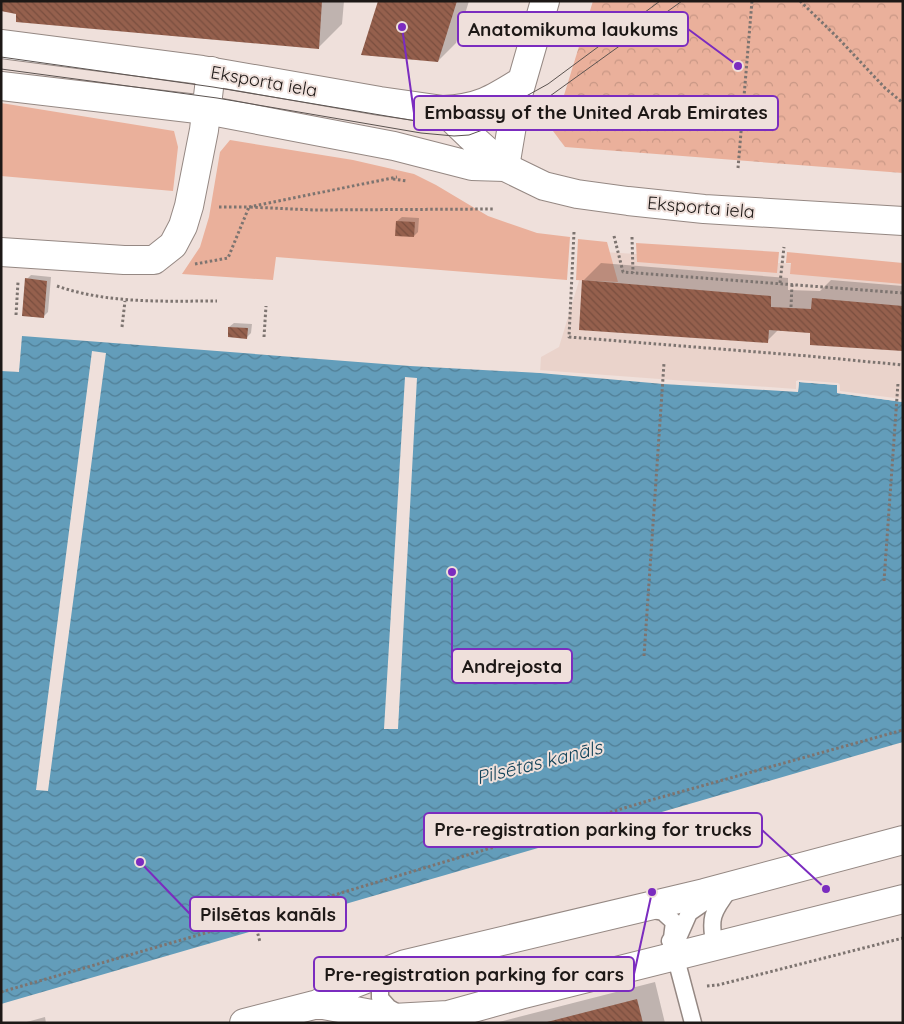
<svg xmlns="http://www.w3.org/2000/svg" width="904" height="1024" viewBox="0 0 904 1024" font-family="Quicksand,sans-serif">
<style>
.built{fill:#ead3cb}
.green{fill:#eab09b}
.forest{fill:url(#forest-crowns)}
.water{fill:url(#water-waves)}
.pier{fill:#efe0db}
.shadow{fill:#0003}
.building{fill:url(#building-back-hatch)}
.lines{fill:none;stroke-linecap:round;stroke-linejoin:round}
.service-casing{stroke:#958883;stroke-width:19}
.minor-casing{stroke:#958883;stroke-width:30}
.tertiary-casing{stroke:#958883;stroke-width:30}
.secondary-casing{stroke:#958883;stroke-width:30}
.path{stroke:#7d7470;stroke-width:3;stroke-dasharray:2.5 2.5;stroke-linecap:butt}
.service{stroke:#fff;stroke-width:16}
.minor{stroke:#fff;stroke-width:28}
.tertiary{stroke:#fff;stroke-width:28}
.secondary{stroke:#fff;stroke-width:28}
.tram{stroke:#5b5350;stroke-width:1}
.labels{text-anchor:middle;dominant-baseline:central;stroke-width:4;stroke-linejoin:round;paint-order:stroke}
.street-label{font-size:18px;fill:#1d1816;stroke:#efe0db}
.water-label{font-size:19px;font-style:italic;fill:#134359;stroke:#efe0db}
.leader{fill:none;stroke:#7b2cbf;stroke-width:2}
.callout-dot{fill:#7b2cbf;stroke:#efe0db;stroke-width:2}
.callout{fill:#efe0db;stroke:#7b2cbf;stroke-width:2}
.callout-label{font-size:19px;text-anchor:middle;font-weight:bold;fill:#1d1816}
</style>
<defs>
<pattern id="forest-crowns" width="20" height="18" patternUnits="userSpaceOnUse" patternTransform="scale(1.25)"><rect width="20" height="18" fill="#eab09b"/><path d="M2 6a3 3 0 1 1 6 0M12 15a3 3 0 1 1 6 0" fill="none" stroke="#c89785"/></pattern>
<pattern id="water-waves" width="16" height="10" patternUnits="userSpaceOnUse" patternTransform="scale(1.25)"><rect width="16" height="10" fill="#639dba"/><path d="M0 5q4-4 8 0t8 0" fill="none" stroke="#517f96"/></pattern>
<pattern id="building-back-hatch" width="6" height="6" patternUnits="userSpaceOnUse" patternTransform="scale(1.25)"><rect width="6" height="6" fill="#95604d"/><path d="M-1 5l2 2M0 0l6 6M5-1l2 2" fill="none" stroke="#794e3f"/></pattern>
</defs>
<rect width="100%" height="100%" fill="#efe0db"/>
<path class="built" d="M588,251L796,264L903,273V402L837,393V385L799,382L798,392L540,373L541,357L559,347Z"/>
<path class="green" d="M1,103L174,131L178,147L173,191L1,176Z
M230,140L353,160L414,174L436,185L488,216L537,233L570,237L567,280L276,257L273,280L182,274L200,247L209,217L220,152Z
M578,239L607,242L618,282L576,280Z
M636,243L779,252L777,273L637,262Z
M787,252L903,263V284L790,274L791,263H786Z"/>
<path class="forest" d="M593,1H903V173L565,147L553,131Z"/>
<path class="water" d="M30,328L405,363L798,391L799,382L837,385V393L903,402V742L1,1004V341Z"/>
<path class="pier" d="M30,326L405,360L796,389V381L799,380L838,383L840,385V391L903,399V402L837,393V385L799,382L798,392L663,384L540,373L410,366L22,336L19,372L1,371V338Z
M92,351L106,353L48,791L36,790Z
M405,377L417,378L398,729H384Z"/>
<path class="shadow" d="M1,1H344L342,24L318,48L18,13Z
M379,1H469L456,43L438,61Z
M402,217L419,218L418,232L414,236L397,221Z
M601,263L788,278V290L820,291L831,280L903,286V350L812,332L779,329L767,341L584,280Z
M31,275L51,277L48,312L44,316L27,279Z
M234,323L252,324L251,333L247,337L229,327Z
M655,982L665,1023H495Z
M45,1017L46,1023H23Z"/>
<path class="building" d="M1,1H322L319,49L16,22V14L1,11Z
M378,1H457L438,62L361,55Z
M396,221L415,222L414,237L395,236Z
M25,278L47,281L44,318L22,316Z
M582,280L771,296V307L811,309L812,298L903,306V351L810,345V333L769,330L768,343L579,330Z
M228,327L248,328L247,339L228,337Z
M637,999L643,1023H547V1022Z"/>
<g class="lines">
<g class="service-casing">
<path id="service" d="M648,909L663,912L674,922L672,938L670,941
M715,946C709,919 712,912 729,890
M391,969L380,983V998L389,1008L401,1015
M693,1023L675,955L678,938L689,913L712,897"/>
</g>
<g class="minor-casing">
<path id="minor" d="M443,110C479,108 492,100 522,81
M505,167L516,102L545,1
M1,252L124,260H154L173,245L183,226L189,206L204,130L211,71"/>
</g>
<g class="tertiary-casing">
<path id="tertiary" d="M318,1004L393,1018L448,1015L520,995L903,899
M244,1023L318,1004L353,984L405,964L704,893L903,840"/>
</g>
<g class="secondary-casing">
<path id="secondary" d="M1,44L202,70L380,101L443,110L469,135L505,167L544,186L577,194L628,201L704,209L903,221
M1,86L206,110L394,146L472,166L505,167"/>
</g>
<path class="path" d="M800,1L839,39L885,88L903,103
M738,168L752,1
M393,179L407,181
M219,207H249L397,177
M574,232L569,337L808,356L903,365
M614,236L623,272L903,293
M632,237L633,273
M195,264L228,258L249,207L314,210L495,209
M780,283L784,247
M57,286C109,304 163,301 217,301
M791,307L792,284
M16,315L18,282
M122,327L125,301
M264,337L266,306
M884,581L898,383
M644,656L664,363
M593,817L601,847
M254,919L260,942
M707,986L718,985L903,938
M1,992L254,919L651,800L903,730"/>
<use href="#service" class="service"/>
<use href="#minor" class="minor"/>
<use href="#tertiary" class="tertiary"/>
<use href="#secondary" class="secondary"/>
<path class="tram" d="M1,57L213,87L434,124H459L483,120L548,84L660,1
M1,69L217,98L421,133L454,136L469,135L504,122L550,96L682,1"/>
</g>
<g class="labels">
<g class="street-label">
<text transform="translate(264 81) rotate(10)">Eksporta iela</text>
<text transform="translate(701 207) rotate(5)">Eksporta iela</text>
</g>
<g class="water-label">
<text transform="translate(539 762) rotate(-14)">Pilsētas kanāls</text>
</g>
</g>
<path class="leader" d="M738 66L688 29M402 27L414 113M452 572L452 666M826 889L762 830M140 862L190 914M652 892L634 974"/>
<g class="callout-dot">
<circle cx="738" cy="66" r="5"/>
<circle cx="402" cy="27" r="5"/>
<circle cx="452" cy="572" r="5"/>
<circle cx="826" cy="889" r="5"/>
<circle cx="140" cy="862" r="5"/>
<circle cx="652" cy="892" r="5"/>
</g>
<g class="callout">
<rect x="458" y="12" width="230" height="34" rx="5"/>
<rect x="414" y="96" width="364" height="34" rx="5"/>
<rect x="452" y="649" width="120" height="34" rx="5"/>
<rect x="424" y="813" width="338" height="34" rx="5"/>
<rect x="190" y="897" width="156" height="34" rx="5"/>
<rect x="314" y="957" width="320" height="34" rx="5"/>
</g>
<g class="callout-label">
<text x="573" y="36">Anatomikuma laukums</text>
<text x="596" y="119">Embassy of the United Arab Emirates</text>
<text x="512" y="673">Andrejosta</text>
<text x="593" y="836">Pre-registration parking for trucks</text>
<text x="268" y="921">Pilsētas kanāls</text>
<text x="474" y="981">Pre-registration parking for cars</text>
</g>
<rect width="904" height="1024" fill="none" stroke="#1d1816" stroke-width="5"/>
</svg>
